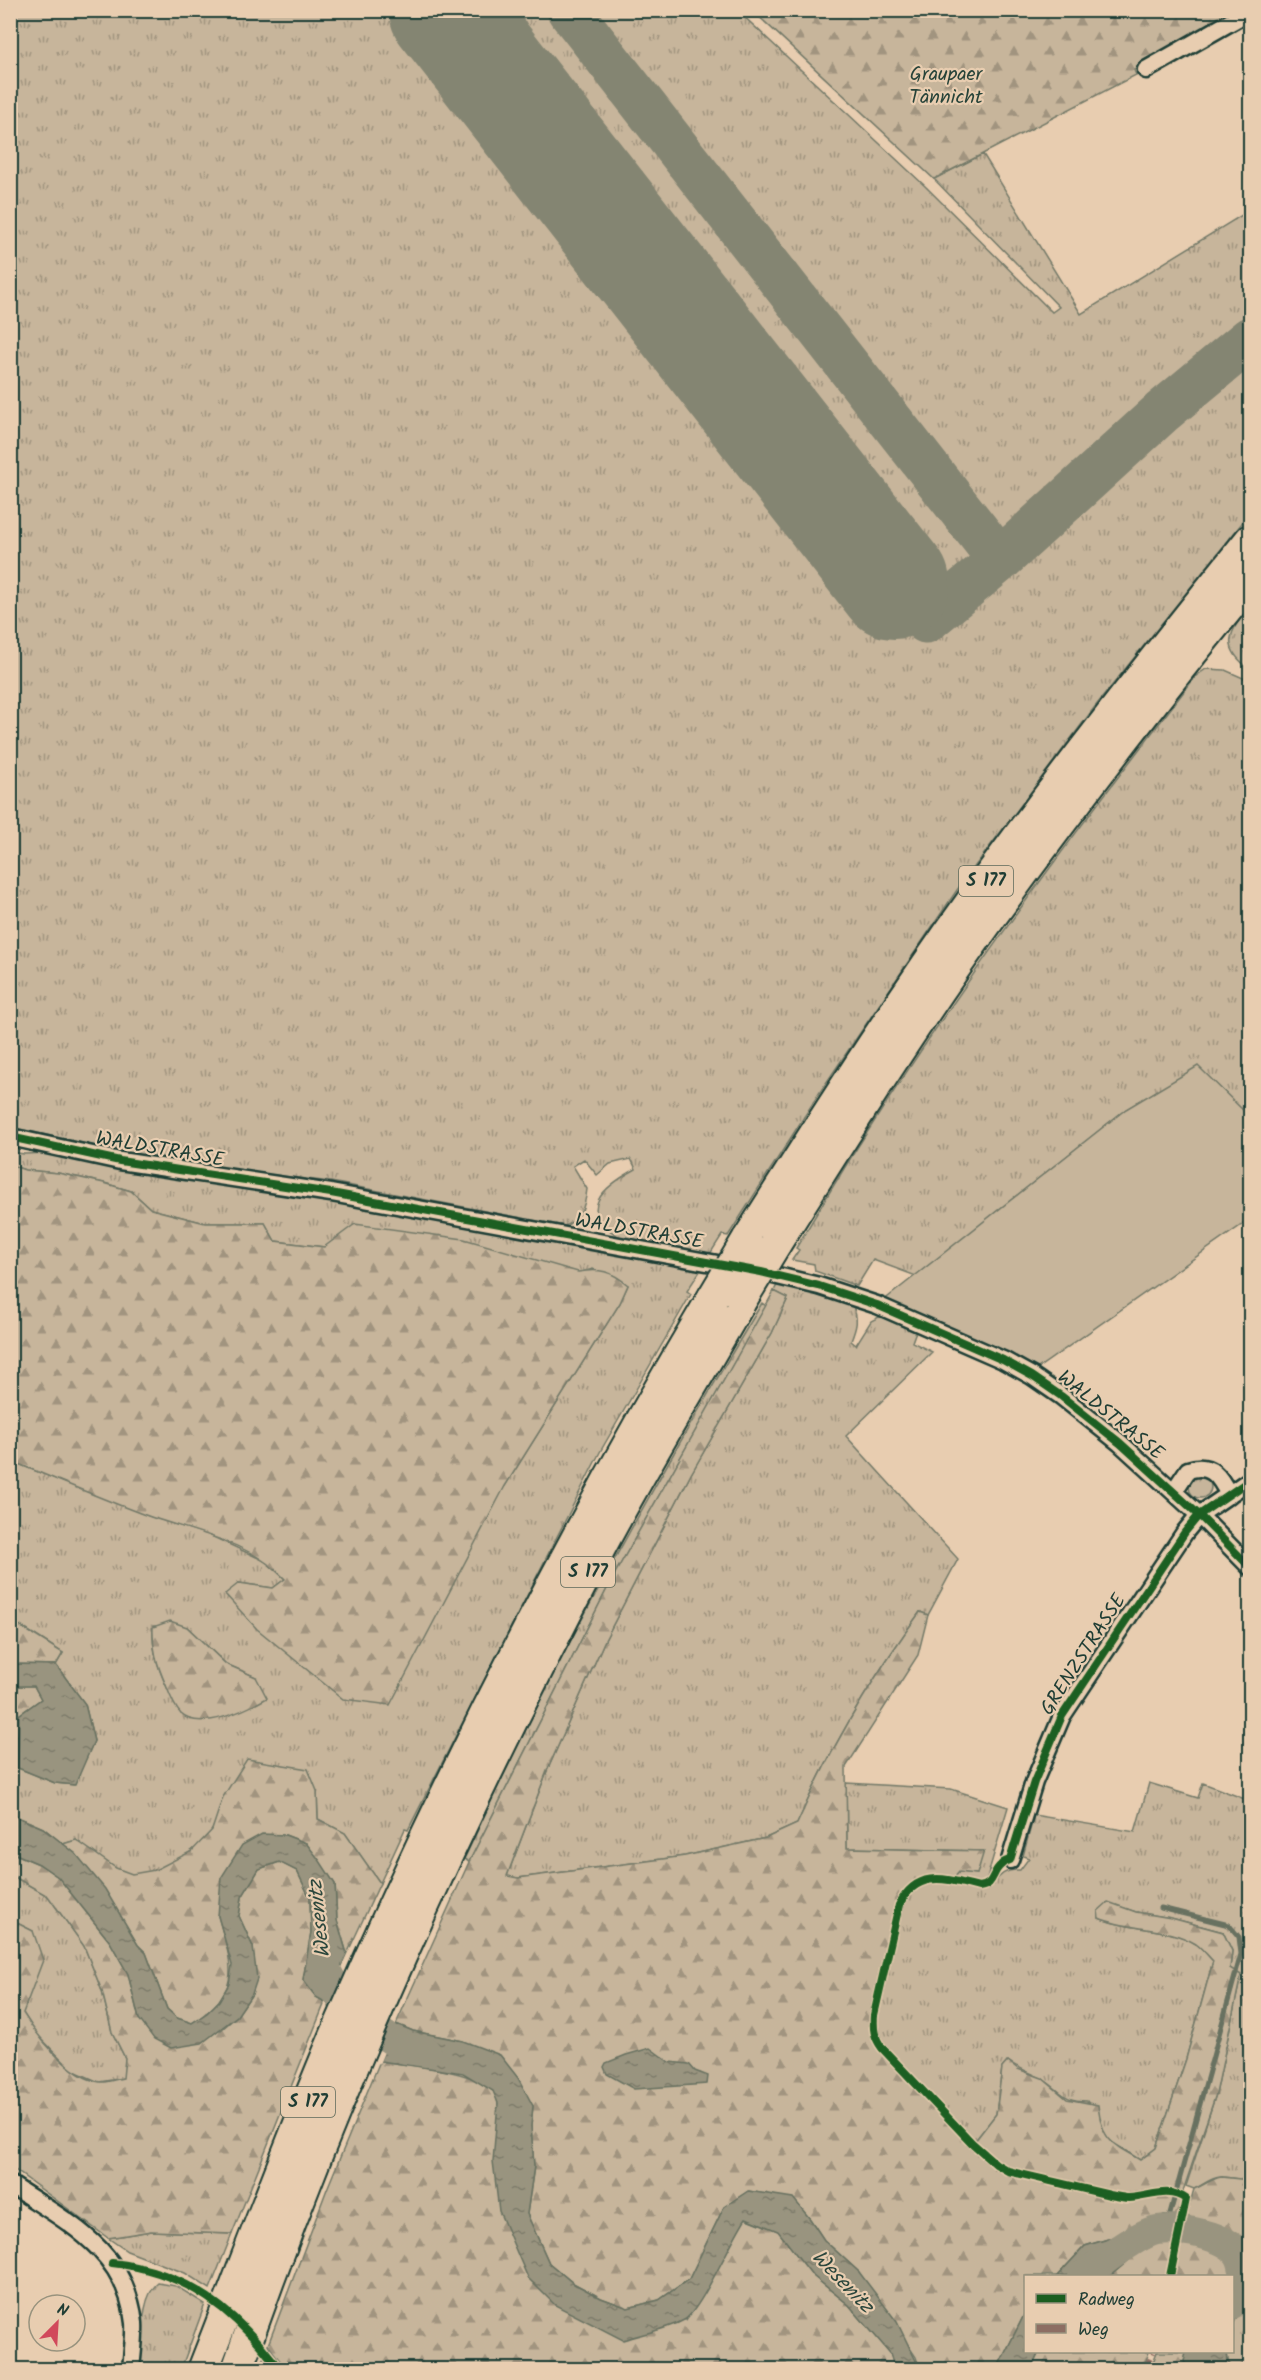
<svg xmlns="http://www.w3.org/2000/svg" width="1261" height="2380" viewBox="0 0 1261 2380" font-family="Kalam,sans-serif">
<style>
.grass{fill:url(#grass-tufts);stroke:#737968;stroke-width:1.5;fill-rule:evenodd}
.forest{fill:url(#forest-firs);stroke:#737968;stroke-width:1.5}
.garden{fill:#c7b59b;stroke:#737968;stroke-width:1.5}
.water{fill:url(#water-ripples);stroke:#687161;stroke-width:1.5}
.pier{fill:#e8cdb0}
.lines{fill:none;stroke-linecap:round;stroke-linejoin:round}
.stream{stroke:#687161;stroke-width:5}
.river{stroke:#99947f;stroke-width:30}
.taxiway{stroke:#848572;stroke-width:45}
.runway{stroke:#848572;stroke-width:112}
.street-casing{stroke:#1f3d34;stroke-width:21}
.highway-casing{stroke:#1f3d34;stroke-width:34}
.street{stroke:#e8cdb0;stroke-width:16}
.highway{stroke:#e8cdb0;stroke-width:30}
.highway-bridge-casing{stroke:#1f3d34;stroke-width:34;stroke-linecap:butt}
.highway-bridge{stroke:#e8cdb0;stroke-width:30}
.quiet{stroke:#8d6e63;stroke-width:6;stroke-dasharray:12 6;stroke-linecap:butt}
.cycleway-casing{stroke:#e8cdb0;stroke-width:11}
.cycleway{stroke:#1b5e20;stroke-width:8}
.labels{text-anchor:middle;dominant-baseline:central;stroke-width:4.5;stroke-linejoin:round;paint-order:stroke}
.shield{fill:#e8cdb0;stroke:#5b6859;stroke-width:1.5}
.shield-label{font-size:18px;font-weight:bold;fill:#1f3d34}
.park-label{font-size:20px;fill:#274339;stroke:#e8cdb0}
.street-label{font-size:20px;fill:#1f3d34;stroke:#e8cdb0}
.water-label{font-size:21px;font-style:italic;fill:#2b463c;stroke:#e8cdb0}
</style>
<defs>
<pattern id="grass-tufts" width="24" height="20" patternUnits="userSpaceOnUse" patternTransform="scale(1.5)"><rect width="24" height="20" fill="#c7b59b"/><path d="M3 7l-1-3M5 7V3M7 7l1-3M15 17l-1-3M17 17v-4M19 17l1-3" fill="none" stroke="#a1947f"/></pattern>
<pattern id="forest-firs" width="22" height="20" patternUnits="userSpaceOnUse" patternTransform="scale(1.5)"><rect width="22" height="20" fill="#c7b59b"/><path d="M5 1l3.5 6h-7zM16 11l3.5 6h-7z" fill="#a1947f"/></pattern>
<pattern id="water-ripples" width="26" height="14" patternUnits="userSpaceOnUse" patternTransform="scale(1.5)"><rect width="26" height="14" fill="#99947f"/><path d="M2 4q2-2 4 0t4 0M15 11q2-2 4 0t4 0" fill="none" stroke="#7c7a69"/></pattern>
</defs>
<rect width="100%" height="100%" fill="#e8cdb0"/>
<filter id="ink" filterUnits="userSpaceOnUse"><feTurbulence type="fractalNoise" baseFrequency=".0167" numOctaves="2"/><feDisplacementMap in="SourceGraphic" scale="12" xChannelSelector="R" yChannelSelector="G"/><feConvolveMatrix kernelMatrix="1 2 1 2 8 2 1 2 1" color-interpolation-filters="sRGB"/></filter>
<g filter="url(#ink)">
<path class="grass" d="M10,11H738L925,186L1052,312L1059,307L934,179L983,154L1081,314L1250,210V513L1094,708L957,890L820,1092L728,1236L722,1235L710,1254L620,1237C574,1211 603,1187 636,1169L631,1159L610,1164L597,1175L584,1159L573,1166L587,1189C585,1206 582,1218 565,1226L331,1182L207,1167L118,1151L11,1127Z
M1250,606V669C1219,647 1230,631 1250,606Z
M1206,669L1225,670L1250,681V1117L1198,1067L1126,1109L916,1276L873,1260L857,1286L815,1271L814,1264L792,1260L799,1250L796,1248C820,1208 844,1167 870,1128C970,972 1082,822 1196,676Z
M11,1152L24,1154L49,1153L125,1169L330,1201L702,1268L687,1291L691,1294L600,1452L408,1830L405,1829L380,1883L345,1833L318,1819L317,1791L223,1797C220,1807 217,1819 213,1828C204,1849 154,1877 131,1874C112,1871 92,1851 76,1840L63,1844L43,1828L11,1814L10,1733L18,1736V1768L55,1783L74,1785L94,1741L85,1704L56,1665L63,1653L11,1620V1461L149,1516L209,1535L265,1561L285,1579L273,1588L239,1583L303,1664L343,1698L505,1486L620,1303L628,1285L593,1269L578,1273L556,1267L325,1247L275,1241L265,1223H205L151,1209L131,1191L104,1183L58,1173L25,1170L11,1165ZM153,1626L187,1627L226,1664L256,1677L181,1714C165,1686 151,1658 153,1626Z
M778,1283L853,1306C859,1320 856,1328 851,1341L856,1345L871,1321L881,1316L916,1331L912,1342L932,1352L846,1436L958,1559L928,1615L920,1612C872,1678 830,1749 797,1824L766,1838L685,1856L518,1878L507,1876L547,1771L604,1642L691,1474L772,1333L788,1298L774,1291Z
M762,1303L766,1306L612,1579L469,1862L464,1859C489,1807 512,1754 538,1703C608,1567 683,1434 762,1303Z
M1189 1487a11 11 0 1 1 22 0a11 11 0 1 1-22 0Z
M846,1783L951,1789L1008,1807L986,1881L980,1883L954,1878L959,1872L977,1874L983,1851L847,1848Z
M1149,1783L1198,1798L1203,1783L1250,1801V2180C1240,2181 1230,2176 1221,2177C1210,2177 1203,2186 1194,2189L1186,2186L1216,2094L1241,1975L1230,1969L1232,1951L1223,1932L1171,1918L1136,1912L1108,1903L1099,1918C1130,1931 1167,1926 1196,1944C1202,1948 1208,1956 1213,1961L1186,2059L1156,2148L1140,2160L1107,2139L1100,2120L1087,2101C1062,2101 1061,2090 1042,2079C1030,2072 1019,2069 1008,2061L1002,2068L996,2114L975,2141L884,2044L877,2027L878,2016L903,1908C920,1864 956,1890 989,1889C999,1877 1003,1869 1020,1870L1029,1858L1023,1856L1034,1815L1135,1832Z
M11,1875L48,1896L84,1946L102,1991L112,2032L125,2058L124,2078L99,2082L72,2070L34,2031L23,2013L33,1931L11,1920Z
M151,2231L232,2234L210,2289L185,2273L127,2251L108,2238Z
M158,2283L176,2286L205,2304L181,2369H140C144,2345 138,2299 158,2283Z
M266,2351L267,2353L280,2369H259Z"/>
<path class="forest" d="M753,11H1240L1134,70L1136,75L934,179Z
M10,1165L25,1170L58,1173L104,1183L131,1191L151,1209L205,1223H265L275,1241L324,1247L355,1224L464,1239L578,1272C600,1268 611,1271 628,1285L620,1303L505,1486L390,1705L343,1699L257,1629L225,1594L239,1583L273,1588L285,1579C251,1542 194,1532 148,1516C102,1499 56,1479 11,1461Z
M774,1291L788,1298L772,1333L691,1474L604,1642L547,1771L507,1876L518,1878L685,1856L766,1838L797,1824C830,1749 872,1678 920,1612L928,1615L918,1655L846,1767L847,1848L984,1851L977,1874L959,1872L954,1878C925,1872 908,1876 895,1905L869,2015C869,2030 871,2039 879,2051L970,2146L997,2170L1019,2178L1112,2199L1130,2201L1168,2196L1182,2199L1179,2216L1164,2215L1118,2236L1085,2246L1057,2276H1026L1025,2313L997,2369H920L916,2357L859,2272L824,2240L810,2219L793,2199L749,2191L724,2207L689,2279L659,2300L628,2308L601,2298L573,2283L549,2263L527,2214L534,2166L531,2126L533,2106L463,2041L413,2031L396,2024L469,1862L612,1579Z
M10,1620L63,1653L56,1665L11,1664Z
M170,1621L187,1627L226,1664L256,1677L267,1698C248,1709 200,1732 181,1714C174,1707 169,1693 166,1685C157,1665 152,1648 153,1627Z
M11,1686H34L41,1699L19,1715L18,1736L11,1733V1718L15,1701H11Z
M247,1759L308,1769L317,1791L318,1819L345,1833L380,1883L347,1954L337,1920L335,1884L306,1843L285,1835L218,1916C232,1966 244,1990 192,2023L177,2018L167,2009L146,1953L138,1945L76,1854L63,1844L76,1840L116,1868L132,1874L155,1870L192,1851L212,1830L223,1797Z
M10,1852L39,1864L58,1877L110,1942L128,1974L139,2019L221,2030L237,2016L252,1994L253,1947L239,1916L242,1897L259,1869L280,1862L297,1871L310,1898L311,1932L303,1980L316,1997L325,2002L232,2234L151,2231L108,2238L11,2167V1920L33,1931L43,1960L23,2013C37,2036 70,2078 100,2082C107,2083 116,2079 123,2078L125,2058L112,2032L102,1991L84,1946L48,1896L11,1875Z
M1108,1902L1136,1912L1171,1918L1223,1932L1232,1951L1230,1968L1241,1975L1216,2094L1183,2191L1165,2188L1125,2194L1031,2174L1008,2167L997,2161L975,2141L996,2114L1002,2068L1008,2061L1018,2069L1042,2078L1067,2099L1098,2105C1102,2141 1111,2143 1140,2160L1156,2148L1186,2059L1213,1961C1208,1956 1202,1948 1196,1944C1167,1926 1129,1931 1099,1918L1098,1911Z
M380,2061C409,2066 473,2069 493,2091C501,2100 497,2116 497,2127L555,2305L686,2320L745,2218L778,2231L813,2276L849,2305L890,2353L895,2369L287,2370L268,2345L327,2189Z
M1221,2177L1250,2180V2265L1248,2256L1186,2218L1194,2189C1204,2185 1211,2179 1221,2177Z
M1173,2241L1166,2276H1110L1148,2244Z
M1181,2241L1195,2242L1229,2260L1236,2275L1233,2282L1232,2276H1174Z
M1250,2286V2369H1233L1228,2362L1227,2352H1232L1233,2325Z
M1039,2352H1149L1143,2369L1031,2370Z
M1157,2352H1186L1184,2362L1190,2369L1150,2370Z"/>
<path class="garden" d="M1198,1066L1250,1117V1219L1035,1370L1006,1352L883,1301L1126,1109Z"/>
<path class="water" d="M11,1664L56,1665L85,1704L94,1741L75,1785L55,1783L18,1768L19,1715L41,1699L34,1686H11Z
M10,1814L43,1828L76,1854L105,1889L138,1945L146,1953L167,2009L177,2018L192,2023L207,2013L219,2001L229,1984L232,1965L218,1916L221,1878L242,1845L262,1834L285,1835L306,1843L320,1861L335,1884L337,1920L347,1954L325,2002L316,1997L303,1980L311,1932L310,1898L297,1871L279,1862L259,1869L242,1897L239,1916L253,1947L257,1979L252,1994L237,2016L202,2043L171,2048L154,2039L139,2019L128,1974L110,1942L58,1877L39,1864L11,1852Z
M396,2024L413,2031L463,2041L500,2055L518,2078L533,2106L531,2126L534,2166L527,2214L549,2263L573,2283L601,2298L628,2308L659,2300L689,2279L724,2207L748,2191L793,2198L810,2219L824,2240L859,2272L897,2322L920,2369H895L890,2353L849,2305L813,2276L778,2231L746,2218C732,2238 700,2312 684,2320C668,2329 641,2334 623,2340L555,2305L528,2278L499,2211L493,2161L498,2103L493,2091L463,2073L380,2061Z
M650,2048L669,2062L689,2064L695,2071L708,2076L707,2084L634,2089L607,2074L604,2067L606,2063L626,2055Z
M1164,2215L1179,2216L1173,2241L1148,2244L1110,2276H1057L1085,2246L1118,2236Z
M1186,2218C1216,2226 1259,2249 1250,2286C1247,2299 1238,2313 1233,2325V2282L1236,2275L1229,2260L1196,2242L1181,2241Z
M1025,2313L1026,2352H1039L1031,2369H997Z
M1186,2352H1227L1228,2362L1233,2369H1190L1184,2362Z"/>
<path class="pier" d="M349,1950L350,1955L328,2003L324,2005Z
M395,2021H397L379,2064L377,2060Z"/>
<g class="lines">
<path class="stream" d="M1161,1908L1229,1925L1239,1937L1241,1954L1168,2221"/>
<path class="river" d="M324,1945L326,1970L342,2001L363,2022L406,2049L426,2052
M1082,2276C1098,2265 1139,2233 1157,2230C1178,2227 1228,2235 1239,2255C1243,2261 1244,2271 1245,2277L1232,2304"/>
<path class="taxiway" d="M569,10L1000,560L926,621L894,583
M1000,560L1162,412L1250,339"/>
<path class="runway" d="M445,10L894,583"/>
<g class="street-casing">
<path id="street" d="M1146,70L1250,11
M10,1137L120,1161L331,1193L761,1272L819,1286L877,1305L1003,1360L1032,1376L1061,1396L1120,1443L1199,1515L1250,1567
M1174,1491L1188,1470C1211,1462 1220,1477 1229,1495
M1010,1860L1034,1782L1062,1716L1185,1532L1199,1515L1250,1480
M10,2184C66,2222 126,2249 134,2323C135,2338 132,2355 131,2370"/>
</g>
<g class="highway-casing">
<path id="highway" d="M747,1240C819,1126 892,1012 970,903C1059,778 1154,659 1250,540
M775,1245C845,1134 915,1022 992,916C1075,802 1160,690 1250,582
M203,2370C249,2253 292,2135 342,2020C451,1771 574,1530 713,1297
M237,2370C334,2088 459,1818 597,1554C642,1468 693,1385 741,1301"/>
</g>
<use href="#street" class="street"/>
<use href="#highway" class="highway"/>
<g class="highway-bridge-casing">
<path id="highway-bridge" d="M713,1297L747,1240
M741,1301L775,1245"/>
</g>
<use href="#highway-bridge" class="highway-bridge"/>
<path class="quiet" d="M1146,2370L1153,2352"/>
<g class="cycleway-casing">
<path id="cycleway" d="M10,1137L120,1161L331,1193L761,1272L819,1286L877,1305L1003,1360L1032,1376L1061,1396L1120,1443L1199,1515L1250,1567
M112,2263C187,2271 236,2311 280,2370
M1170,2276L1186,2199C1168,2186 1149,2197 1129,2198C1123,2198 1116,2196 1110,2195L1008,2171L996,2164L972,2143L882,2048C874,2037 873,2029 874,2015L899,1905C918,1868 946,1879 979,1887C995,1885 991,1873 1001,1865C1003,1862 1007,1861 1010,1860L1034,1782L1062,1716L1185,1532L1199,1515L1250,1480"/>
</g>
<use href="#cycleway" class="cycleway"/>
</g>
</g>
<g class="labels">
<g class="shield">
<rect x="959" y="866" width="54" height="30" rx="4.5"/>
<rect x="561" y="1557" width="54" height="30" rx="4.5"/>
<rect x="281" y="2087" width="54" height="30" rx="4.5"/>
</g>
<g class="shield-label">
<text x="986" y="881">S 177</text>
<text x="588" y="1572">S 177</text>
<text x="308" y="2102">S 177</text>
</g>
<g class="park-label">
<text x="946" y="75">Graupaer<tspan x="946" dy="23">Tännicht</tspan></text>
</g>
<g class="street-label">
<text transform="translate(160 1150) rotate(10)">WALDSTRASSE</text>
<text transform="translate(639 1232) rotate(10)">WALDSTRASSE</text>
<text transform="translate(1110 1416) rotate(39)">WALDSTRASSE</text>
<text transform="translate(1084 1655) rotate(-57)">GRENZSTRASSE</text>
</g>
<g class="water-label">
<text transform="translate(320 1919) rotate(-96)">Wesenitz</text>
<text transform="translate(842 2282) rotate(46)">Wesenitz</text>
</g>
</g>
<rect width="1261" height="2380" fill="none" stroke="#e8cdb0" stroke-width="36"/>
<rect x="18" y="18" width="1225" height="2344" fill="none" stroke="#1f3d34" stroke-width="2" filter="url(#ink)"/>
<rect x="1024" y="2275" width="210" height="78" fill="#e8cdb0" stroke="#98937e" stroke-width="1.5"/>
<rect x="1036" y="2294" width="30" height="9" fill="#1b5e20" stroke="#98937e" stroke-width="1.5"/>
<text x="1078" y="2305" font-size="18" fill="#1f3d34">Radweg</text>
<rect x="1036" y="2324" width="30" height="9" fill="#8d6e63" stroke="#98937e" stroke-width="1.5"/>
<text x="1078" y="2335" font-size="18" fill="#1f3d34">Weg</text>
<g transform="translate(57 2323) rotate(24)"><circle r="28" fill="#e8cdb0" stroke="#98937e" stroke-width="1.5"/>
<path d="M0-4.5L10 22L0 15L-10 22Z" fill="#d1495b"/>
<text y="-9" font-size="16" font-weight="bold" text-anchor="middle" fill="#1f3d34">N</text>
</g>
</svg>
